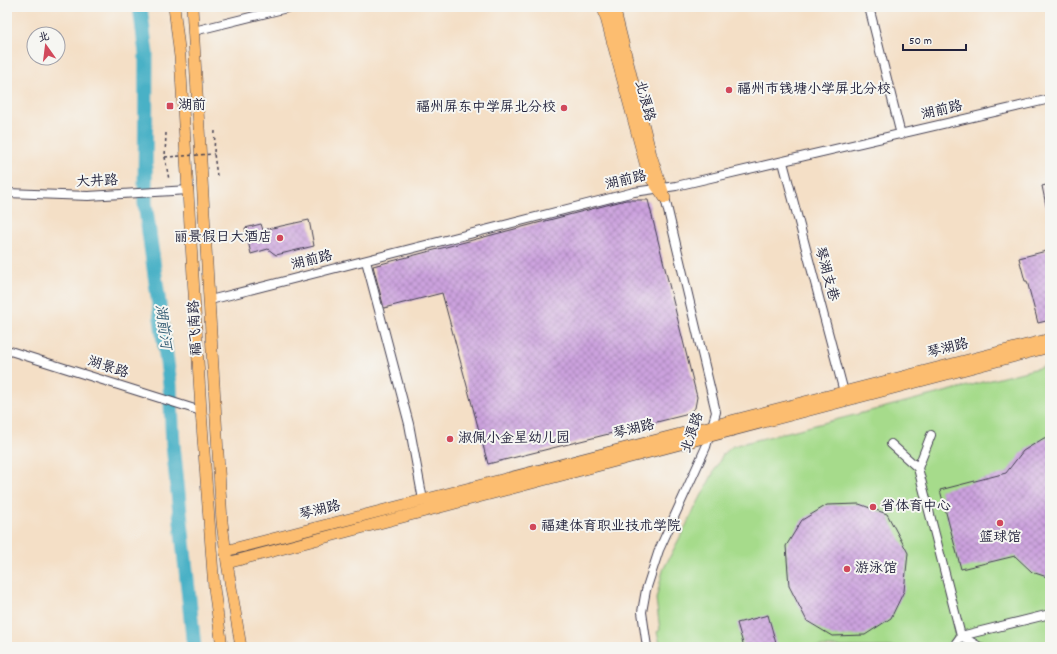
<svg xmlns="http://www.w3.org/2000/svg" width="1057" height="654" viewBox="0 0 1057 654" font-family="Dekko,'LXGW WenKai TC',sans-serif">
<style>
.pitch{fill:#a6db8b;stroke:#647e63}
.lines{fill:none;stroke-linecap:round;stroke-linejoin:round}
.river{stroke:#48b1c6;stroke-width:15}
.building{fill:url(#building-cross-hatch)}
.minor-casing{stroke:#423e50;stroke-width:10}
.major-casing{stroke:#423e50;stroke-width:12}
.path{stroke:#423e50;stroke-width:1.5;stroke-dasharray:3 3;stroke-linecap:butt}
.minor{stroke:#fff;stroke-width:8}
.major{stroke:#fcbd6f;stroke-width:11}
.path-bridge{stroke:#423e50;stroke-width:1.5;stroke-dasharray:3 3;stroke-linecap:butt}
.poi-dot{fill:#d1495b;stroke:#f6f6f2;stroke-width:1.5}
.labels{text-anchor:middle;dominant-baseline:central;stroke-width:4;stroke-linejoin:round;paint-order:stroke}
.poi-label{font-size:14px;fill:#22223b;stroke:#f6f6f2;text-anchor:start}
.street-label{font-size:14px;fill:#22223b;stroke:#f6f6f2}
.water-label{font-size:15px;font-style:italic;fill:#315b73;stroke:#f6f6f2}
</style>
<defs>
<pattern id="building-cross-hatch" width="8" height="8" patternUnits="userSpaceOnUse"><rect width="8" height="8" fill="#cca2de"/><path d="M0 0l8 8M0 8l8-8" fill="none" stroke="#a584b5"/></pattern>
</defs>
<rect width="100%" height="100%" fill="#f6f6f2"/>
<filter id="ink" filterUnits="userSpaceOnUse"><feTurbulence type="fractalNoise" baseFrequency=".025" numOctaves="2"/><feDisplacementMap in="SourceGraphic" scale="8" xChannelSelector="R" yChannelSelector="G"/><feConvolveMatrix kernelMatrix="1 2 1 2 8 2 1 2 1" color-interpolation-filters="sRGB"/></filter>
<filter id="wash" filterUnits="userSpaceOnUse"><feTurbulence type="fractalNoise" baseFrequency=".012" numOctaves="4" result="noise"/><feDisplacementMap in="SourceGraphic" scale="16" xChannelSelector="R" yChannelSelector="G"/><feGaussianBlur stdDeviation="0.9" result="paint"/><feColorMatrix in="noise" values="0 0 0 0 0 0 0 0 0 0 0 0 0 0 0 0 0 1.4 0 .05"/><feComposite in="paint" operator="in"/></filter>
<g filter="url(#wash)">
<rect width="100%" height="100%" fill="#f4dfc6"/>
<path class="pitch" d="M1050,365V647H661L657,632L660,630L656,599L663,570L723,454L733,446Z"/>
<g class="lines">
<path class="river" d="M140,7L146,53L145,203L170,384L173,445L194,647"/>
</g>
<g id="blocks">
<path class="building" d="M1050,184V209L1047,210L1042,186Z
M626,200H648L697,397L695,408L685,415L488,464L442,293L384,308L373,266Z
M309,220L314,246L276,255L268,249L251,254L245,228L261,224L263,230Z
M1050,250V320L1038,323L1027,281H1025L1019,258Z
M1050,437V578L1032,572L1015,556L961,569L940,490L1006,473L1023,451L1044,438Z
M859,504L887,514L908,553L904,591L891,618L865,635L832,636L807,621L789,586L786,546L802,520L827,505Z
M768,615L777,647H744L737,623Z"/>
</g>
</g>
<g filter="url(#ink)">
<use href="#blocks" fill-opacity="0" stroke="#423e50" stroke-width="1"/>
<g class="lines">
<g class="minor-casing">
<path id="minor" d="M869,7L901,135
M194,31L291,7
M783,162L844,392
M7,193L88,196L189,190
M366,261L409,424L423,500
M210,300L634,192L676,186L1050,99
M7,350L201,411
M931,435L918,468L961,636L980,647
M891,444L918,468
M647,647L642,612L646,590L659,550L706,447L716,412L665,198
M953,647L961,636L1050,614"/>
</g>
<g class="major-casing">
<path id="major" d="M174,7L180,57L201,411L214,588L222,647
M192,7L222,522L227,563L241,647
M603,7L648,174L665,198
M614,7L651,155L663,192
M225,551L1050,339
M227,563L1042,349"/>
</g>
<path class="path" d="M215,131L214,154L217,176
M166,133L165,157L169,180"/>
<use href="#minor" class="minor"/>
<use href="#major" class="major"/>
<path class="path-bridge" d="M165,157L214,154"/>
</g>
</g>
<g class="poi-dot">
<circle cx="729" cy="90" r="4"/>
<rect x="166" y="102" width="8" height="8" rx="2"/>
<circle cx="564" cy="108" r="4"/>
<circle cx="280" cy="238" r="4"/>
<circle cx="450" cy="439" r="4"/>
<circle cx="873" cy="507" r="4"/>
<circle cx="1000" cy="523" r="4"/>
<circle cx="533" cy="527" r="4"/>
<circle cx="847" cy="569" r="4"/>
</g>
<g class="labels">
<g class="poi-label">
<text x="737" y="90">福州市钱塘小学屏北分校</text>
<text x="178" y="106">湖前</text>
<text x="556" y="108" text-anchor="end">福州屏东中学屏北分校</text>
<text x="272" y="238" text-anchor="end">丽景假日大酒店</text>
<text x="458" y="439">淑佩小金星幼儿园</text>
<text x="881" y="507">省体育中心</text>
<text x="541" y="527">福建体育职业技术学院</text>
<text x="1000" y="538" text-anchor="middle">篮球馆</text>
<text x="855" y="569">游泳馆</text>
</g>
<g class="street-label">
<text transform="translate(644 101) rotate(75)">北浪路</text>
<text transform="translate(942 111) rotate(-13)">湖前路</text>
<text transform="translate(626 181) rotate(-13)">湖前路</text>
<text transform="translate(97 182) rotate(-3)">大井路</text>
<text transform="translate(312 261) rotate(-14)">湖前路</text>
<text transform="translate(826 274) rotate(75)">琴湖支巷</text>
<text transform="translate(196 328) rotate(-93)">福飞南路</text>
<text transform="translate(948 349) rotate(-14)">琴湖路</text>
<text transform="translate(108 368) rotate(18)">湖景路</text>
<text transform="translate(634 430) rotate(-14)">琴湖路</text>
<text transform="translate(693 433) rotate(-71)">北浪路</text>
<text transform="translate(320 511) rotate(-14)">琴湖路</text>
</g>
<g class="water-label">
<text transform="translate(162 327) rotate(82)">湖前河</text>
</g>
</g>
<rect width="1057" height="654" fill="none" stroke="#f6f6f2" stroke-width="24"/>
<g transform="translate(46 46) rotate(346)"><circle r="19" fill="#f6f6f2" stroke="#a1a1a9"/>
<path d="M0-3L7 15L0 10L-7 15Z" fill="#d1495b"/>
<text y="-6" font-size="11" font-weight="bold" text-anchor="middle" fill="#22223b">北</text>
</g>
<path d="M903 44v6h63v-6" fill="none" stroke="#22223b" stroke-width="2"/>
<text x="909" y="44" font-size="12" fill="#22223b" stroke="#f6f6f2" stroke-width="3" paint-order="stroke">50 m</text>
</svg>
